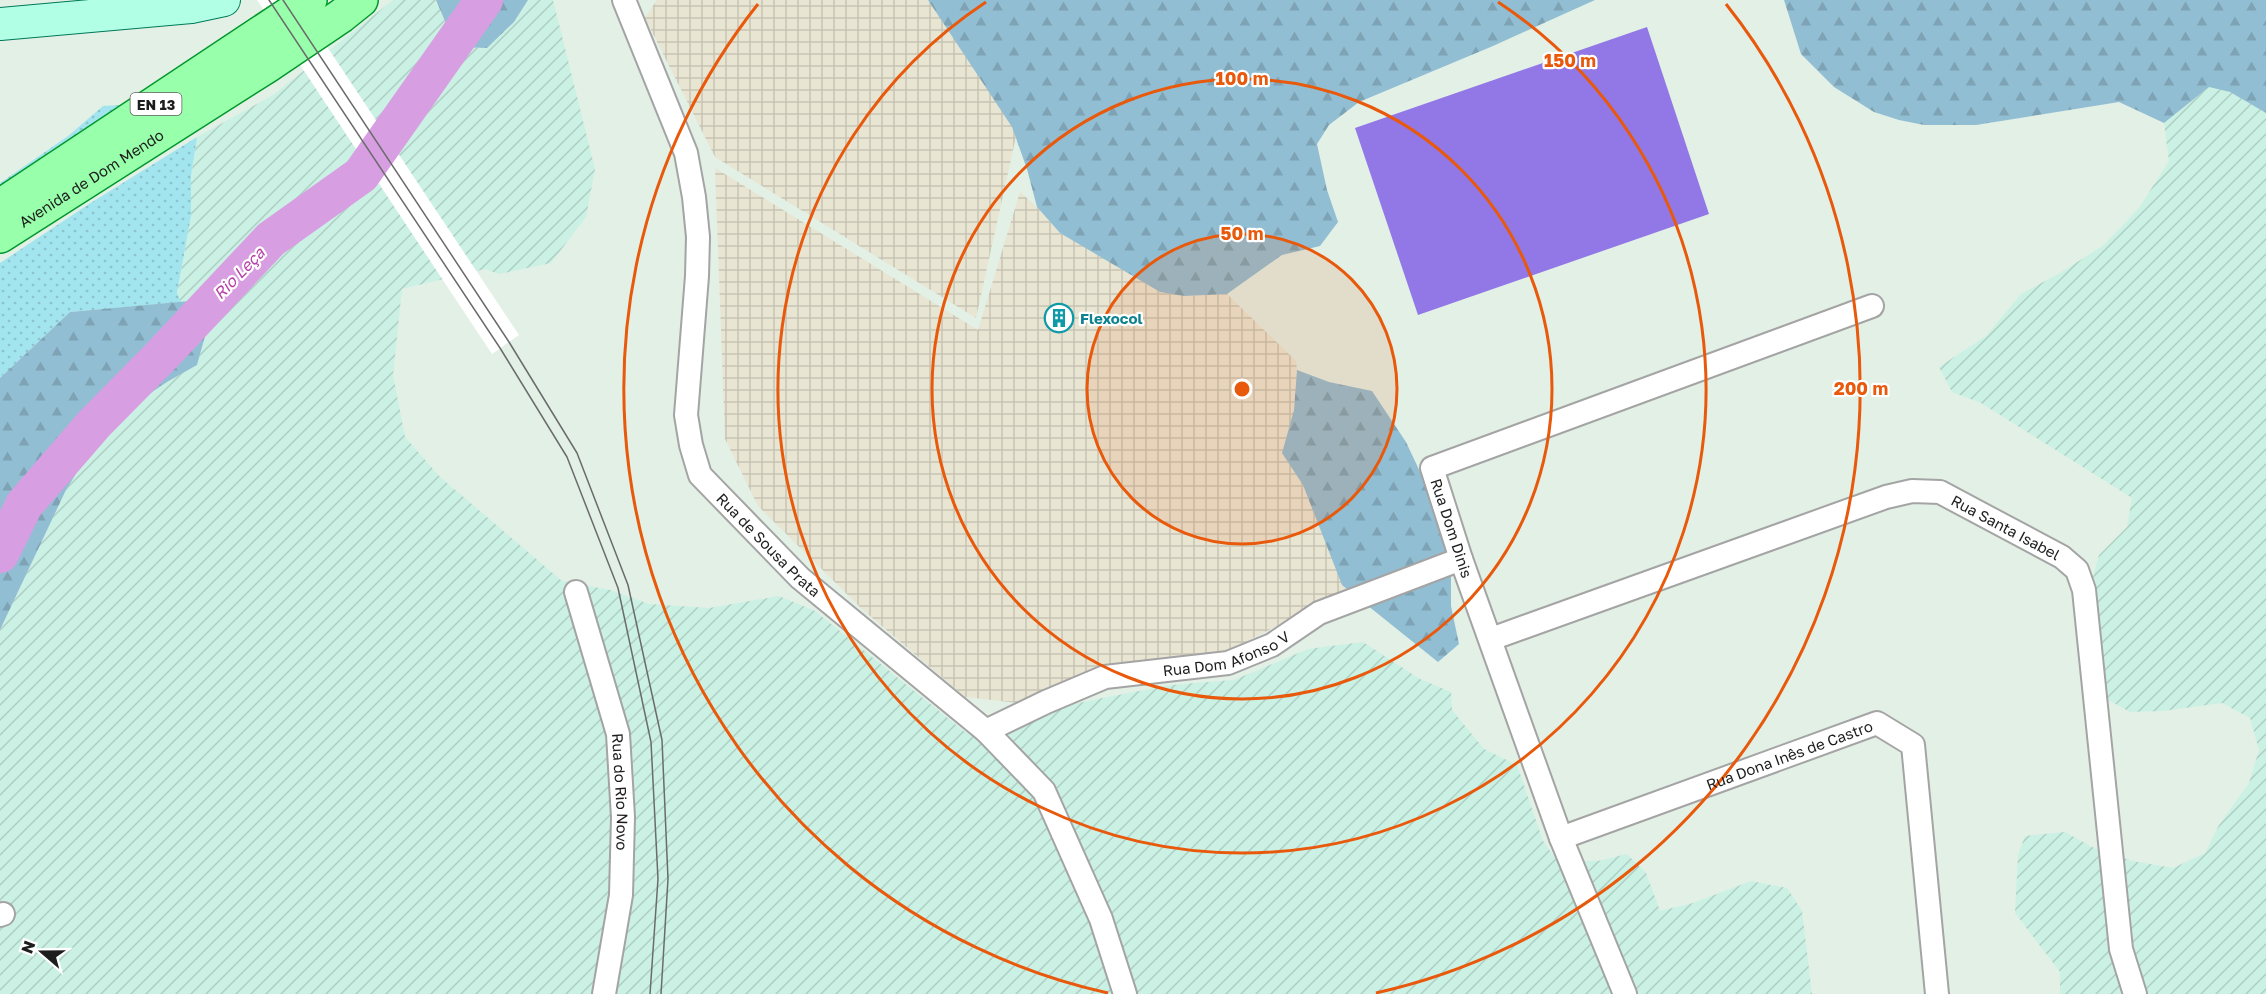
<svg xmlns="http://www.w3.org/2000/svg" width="2266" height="994" viewBox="0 0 2266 994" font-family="'Golos Text',sans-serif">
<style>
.industrial{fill:url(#industrial-grid)}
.farmland{fill:url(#farmland-furrows)}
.grass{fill:url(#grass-dots)}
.forest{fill:url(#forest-firs)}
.pitch{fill:#9277e7}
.pier{fill:#fff}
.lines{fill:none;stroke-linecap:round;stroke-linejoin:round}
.river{stroke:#d89ee2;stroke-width:38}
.street-casing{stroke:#a4a4a4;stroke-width:26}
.secondary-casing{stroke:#007958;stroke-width:34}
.primary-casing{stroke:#00972c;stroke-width:36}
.street{stroke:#fff;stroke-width:22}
.secondary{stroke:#b1ffe5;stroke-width:32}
.primary{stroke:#98ffab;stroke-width:33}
.tram{stroke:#6b6b6b;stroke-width:1.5}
.ring{fill:none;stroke:#e8590c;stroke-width:3}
.labels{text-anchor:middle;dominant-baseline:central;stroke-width:4.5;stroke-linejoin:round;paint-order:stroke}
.shield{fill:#fff;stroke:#616161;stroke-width:1.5}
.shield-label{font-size:14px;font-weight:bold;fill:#1d1d1d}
.street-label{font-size:15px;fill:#1d1d1d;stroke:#fff}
.culture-label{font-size:15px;font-weight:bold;fill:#0d838f;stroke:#fff;text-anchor:start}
.water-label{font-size:16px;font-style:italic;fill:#b640a8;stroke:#fff}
.centre{fill:#e8590c;stroke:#fff;stroke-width:3}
.ring-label{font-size:18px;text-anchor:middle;font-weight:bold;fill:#e8590c;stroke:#fff;stroke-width:4.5;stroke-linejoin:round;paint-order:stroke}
</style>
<defs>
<pattern id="industrial-grid" width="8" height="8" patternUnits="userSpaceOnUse" patternTransform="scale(1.5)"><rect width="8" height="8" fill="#e9e5d3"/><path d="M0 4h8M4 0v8" fill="none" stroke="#c7c4b5"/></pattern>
<pattern id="farmland-furrows" width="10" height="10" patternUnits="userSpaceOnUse" patternTransform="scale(1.5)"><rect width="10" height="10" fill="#cbf1e5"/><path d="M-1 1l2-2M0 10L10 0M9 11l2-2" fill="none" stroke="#aecec4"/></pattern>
<pattern id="grass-dots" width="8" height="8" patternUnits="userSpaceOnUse" patternTransform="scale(1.5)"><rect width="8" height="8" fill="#a2e5ef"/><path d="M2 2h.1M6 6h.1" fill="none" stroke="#8bc4cc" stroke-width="1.8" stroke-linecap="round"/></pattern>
<pattern id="forest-firs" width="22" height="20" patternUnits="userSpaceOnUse" patternTransform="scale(1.5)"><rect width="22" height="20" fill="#92bed3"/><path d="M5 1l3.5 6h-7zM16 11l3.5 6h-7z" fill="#7da3b5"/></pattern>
</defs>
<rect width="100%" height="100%" fill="#e2f0e6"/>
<path class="industrial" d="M657,0H947L1019,123L976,318L715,157L645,18Z
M715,168L978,330L1020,192L1037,207L1060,233L1184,296L1227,294L1296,361L1297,370L1438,544L1222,654L1126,662L1019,703L965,697L863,610L758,506L725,439Z"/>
<path class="farmland" d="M393,0H436L456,47L487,48L514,22L528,0H553L595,169L586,217L551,263L499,274L485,269L402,289L393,375L405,437L440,477L562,581L610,590L649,604L709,608L779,596L815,611L965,732L993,742L1022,716L1097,699L1171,685L1234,680L1308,649L1363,642L1420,679L1451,692L1452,710L1484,749L1517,765L1543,841L1557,861H1598L1627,854L1646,873L1660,911L1693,903L1751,881L1787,888L1802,911L1812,994H0V630L65,492L106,423L167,382L197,365L209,322L189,301L181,302L177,294L191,216V176L197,137L273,95Z
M2209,87L2230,92L2266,113V994H2060V972L2015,913L2018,855L2025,836L2065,832L2092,847L2132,861L2173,868L2205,853L2219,825L2249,783L2259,750L2250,718L2222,703L2162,711L2130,712L2101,696L2090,588L2099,555L2127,527L2132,498L1981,403L1952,392L1939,367L1986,336L2021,294L2060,273L2104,245L2139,208L2169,161L2164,123Z"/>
<path class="grass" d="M127,101V108L0,191V183L68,136L103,106L120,105Z
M197,137L191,176V216L177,293L181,302L70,312L0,378V263L89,204Z"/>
<path class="forest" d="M436,0H528L514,22L487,48L456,47Z
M928,0H1595L1493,46L1359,102L1329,125L1317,144L1327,190L1338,222L1320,246L1282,255L1227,294L1184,296L1160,292L1060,233L1037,207L1027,169L1012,127Z
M1784,0H2266V113L2230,92L2209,87L2164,123L2119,102L1976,125H1924L1899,120L1874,112L1834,87L1801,54Z
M189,301L209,322L197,365L167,382L106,423L65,492L0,630V378L70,312Z
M1297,370L1329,382L1372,391L1406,442L1446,527L1451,578V606L1459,644L1438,662L1342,585L1303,485L1282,453L1294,410Z"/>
<path class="pitch" d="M1647,27L1709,214L1418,315L1355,128Z"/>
<path class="pier" d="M257,0H296L519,335L492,354Z"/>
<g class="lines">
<path class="river" d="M0,554L24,505L94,424L163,354L271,239L361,175L484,0"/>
<g class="street-casing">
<g id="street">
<path id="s1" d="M624,0L686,153L694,197L698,237L697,276L686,415L691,445L700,475L800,578L986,731L1044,791L1101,919L1125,994"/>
<path id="s2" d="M576,592L618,734L623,817L621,895L604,994"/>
<path id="s3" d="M1491,639L1886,497L1912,491L1940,492L2062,557L2077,570L2084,590L2121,949L2135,994"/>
<path id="s4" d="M986,731L1046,702L1105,677L1228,663L1272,645L1319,613L1461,559"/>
<path id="s5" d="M1561,838L1877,723L1913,745L1937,994"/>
<path d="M0,915L3,914"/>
<path d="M1625,994L1561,838L1461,559L1432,468L1872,306"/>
</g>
</g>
<g class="secondary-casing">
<path id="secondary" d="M0,24L191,7L224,0"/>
</g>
<g class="primary-casing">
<g id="primary">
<path d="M0,206L310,0"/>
<path id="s6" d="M0,236L267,66L341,16L361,0"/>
</g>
</g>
<use href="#street" class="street"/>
<use href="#secondary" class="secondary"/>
<use href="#primary" class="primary"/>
<path class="tram" d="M269,0L500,348L567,457L618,588L651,742L658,879L650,994
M283,0L509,342L577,453L628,585L662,740L668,879L661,994"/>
</g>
<circle cx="1242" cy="389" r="155" fill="#e8590c" fill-opacity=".12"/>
<g class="ring">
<circle cx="1242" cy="389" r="155"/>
<circle cx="1242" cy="389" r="310"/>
<path d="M1498 2A464 464 0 1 1 986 2"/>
<path d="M1108 993A619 619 0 0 1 758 4M1726 4A619 619 0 0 1 1376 993"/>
</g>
<defs>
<g id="building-ring" transform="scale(1.5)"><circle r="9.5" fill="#fff" stroke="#0f9aa8" stroke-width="1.5"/><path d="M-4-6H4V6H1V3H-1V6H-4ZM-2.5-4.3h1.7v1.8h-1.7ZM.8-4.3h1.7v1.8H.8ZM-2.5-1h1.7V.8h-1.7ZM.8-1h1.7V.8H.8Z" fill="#0f9aa8"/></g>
</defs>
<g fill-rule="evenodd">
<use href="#building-ring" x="1059" y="318"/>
</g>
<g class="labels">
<rect class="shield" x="130.5" y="93" width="51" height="22" rx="4.5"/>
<g class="shield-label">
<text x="156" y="104">EN 13</text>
</g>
<g class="street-label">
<text stroke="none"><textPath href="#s6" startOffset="108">Avenida de Dom Mendo</textPath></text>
<text stroke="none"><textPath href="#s3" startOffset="549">Rua Santa Isabel</textPath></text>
<text transform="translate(1452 528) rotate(72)">Rua Dom Dinis</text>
<text stroke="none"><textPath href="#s1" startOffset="588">Rua de Sousa Prata</textPath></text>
<text stroke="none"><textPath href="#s4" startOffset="255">Rua Dom Afonso V</textPath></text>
<text stroke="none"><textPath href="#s5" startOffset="243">Rua Dona Inês de Castro</textPath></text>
<text stroke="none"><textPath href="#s2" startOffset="206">Rua do Rio Novo</textPath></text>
</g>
<g class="culture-label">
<text x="1080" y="318">Flexocol</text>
</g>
<g class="water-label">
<text transform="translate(239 273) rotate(-46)">Rio Leça</text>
</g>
</g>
<circle cx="1242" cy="389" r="9" class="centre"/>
<g class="ring-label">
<text x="1570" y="67">150 m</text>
<text x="1242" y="85">100 m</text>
<text x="1242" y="240">50 m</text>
<text x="1861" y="395">200 m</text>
</g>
<g transform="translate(42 952) rotate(290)" stroke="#ffffff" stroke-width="4.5" paint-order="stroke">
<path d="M0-4.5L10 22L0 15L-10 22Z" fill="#1d1d1d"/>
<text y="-9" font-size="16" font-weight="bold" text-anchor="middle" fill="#1d1d1d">N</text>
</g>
</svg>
